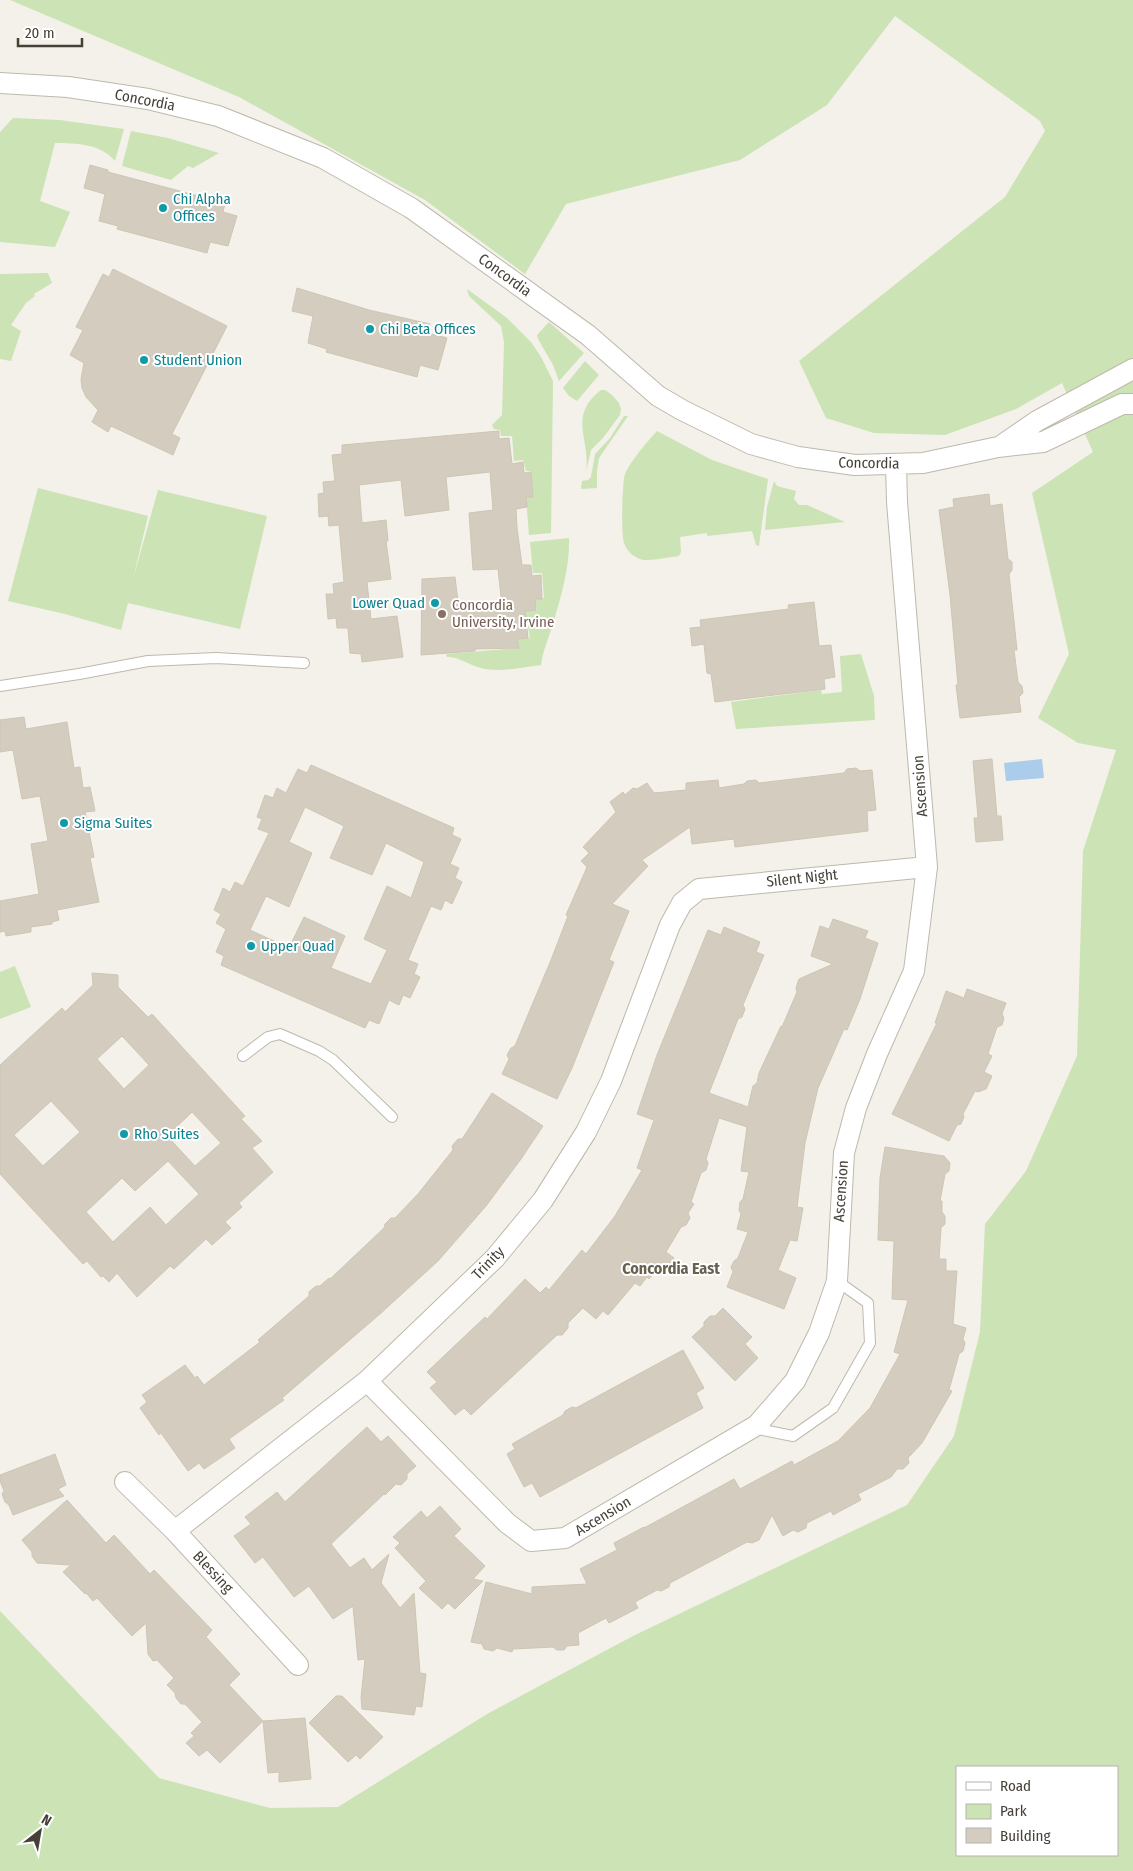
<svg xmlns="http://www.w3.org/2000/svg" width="1133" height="1871" viewBox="0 0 1133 1871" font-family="'Fira Sans Condensed',sans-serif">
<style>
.green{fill:#cbe3b5;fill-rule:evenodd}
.water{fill:#abccea}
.building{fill:#d4cdbf;stroke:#cec5b3;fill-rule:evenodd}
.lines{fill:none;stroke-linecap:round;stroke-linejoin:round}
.lane-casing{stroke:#beb9ac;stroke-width:12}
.street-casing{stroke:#beb9ac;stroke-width:22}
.lane{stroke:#fff;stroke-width:10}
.street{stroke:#fff;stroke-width:20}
.culture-dot{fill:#0f9aa8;stroke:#fff;stroke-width:2}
.education-dot{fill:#8d6e63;stroke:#fff;stroke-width:2}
.labels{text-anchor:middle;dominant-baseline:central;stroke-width:4;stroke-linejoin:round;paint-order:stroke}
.street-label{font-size:15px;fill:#464138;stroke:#fff}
.culture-label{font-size:15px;fill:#0d838f;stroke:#fff;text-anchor:start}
.education-label{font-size:15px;fill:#785e54;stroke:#fff;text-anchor:start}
.neighbourhood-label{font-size:16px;font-weight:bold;fill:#686050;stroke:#fff}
</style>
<rect width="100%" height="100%" fill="#f3f1e9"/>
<path class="green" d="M10,0H1133V1871H0V1611L159,1778L270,1808L338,1807L487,1714L633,1636L907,1505L954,1436L980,1332L985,1224L1026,1171L1077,1056L1083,851L1116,750L1078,743L1038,718L1069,654L1032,493L1093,452L1062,383L1016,409L945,435L874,433L826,418L799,361L1005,197L1045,131L1040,121L895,16L827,105L740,160L566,204L525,274L425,200L239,97ZM957,1767H1117V1855H957Z
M13,118L60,120L124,129L115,161C101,144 76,143 55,143L40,201L70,212L55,247L0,242V132Z
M131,131L168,138L219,153L193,168L188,166L171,180L122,166Z
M48,273L52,283L34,294L35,296L26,303L11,325L21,331L11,361L0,359V274Z
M467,289L507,318L531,342L541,357L553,381L551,533L529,535L526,497L533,496L531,471H526L523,460L514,461L512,436H501L500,430L494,429L492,425L502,415L504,342L501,326L469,296Z
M549,322L584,353L559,381L553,365L538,339L537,335Z
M585,361L599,375L577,401L569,396L563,388Z
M601,390H605L612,395L619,403L621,409L620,415L603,438L591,450L586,472C591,440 567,416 601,390Z
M624,416H628L599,458L597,471V488L581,489L582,481L588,480L591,477L595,454L610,438Z
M657,431L712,460L768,479L759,546L756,545L752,531L707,536V533L680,537L681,552L679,556C669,557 648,562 640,559C632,556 627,551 624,543C621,536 622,482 625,474C631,460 647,442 657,431Z
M774,481L777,486L796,491L794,499L799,505H807L845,522L765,530L767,507Z
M38,488L148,516L133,579L158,490L267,516L240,629L128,603L121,630L65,614L8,601Z
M569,538C570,564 562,594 554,620C550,635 543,649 541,665C523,667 499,673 481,668C469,665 460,657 447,657L446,654L518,648V639L530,638L525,611L537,610L535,599L544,598L542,573H533L530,542Z
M861,654L874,696L875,720L736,729L731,702L821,690L822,694L842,692L840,656Z
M15,966L31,1007L0,1019V972Z"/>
<path class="water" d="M1042,759L1044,778L1006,781L1004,763Z"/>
<path class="building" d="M90,165L108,170V172L225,203L223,212L237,216L228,246L210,242L207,253L117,229L118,226L99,221L105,194L84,188Z
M113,269L227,326L172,434L180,438L173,455L111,426L108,432L92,422L98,410L86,397L82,388L81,379L84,363L70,355L83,330L76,327L103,274L109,277Z
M297,288L369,310L430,324L428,333L447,338L438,370L420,365L417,377L326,352L327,349L308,343L313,316L292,311Z
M499,431V439L509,438L512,464L523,462L524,473L531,472L533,497H526L527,507L516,509L517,528L522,565H531L532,576L541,575L542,599H535L536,610L525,611L528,638L517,639L519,648L475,649V651L421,655L422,579L455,577L459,610L502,606L498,569L473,570L469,513L493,510L490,472L446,477L449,510L405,516L401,480L359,485L362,523L386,520L388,541H386L391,579L367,582L371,619L397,616L403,657L362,662L361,654L350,653L348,628H337L336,618L328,619L326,594H334L333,584L344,582L339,525L329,526L328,516L319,517L318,494L324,493L323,482L335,481L332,455L342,454V445Z
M989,494L990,506L1002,504L1008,559L1012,562V570L1009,574L1017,650H1014L1018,682L1022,686L1023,693L1019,697L1021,712L960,718L956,685H958L950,595L939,510L954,507L953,499Z
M814,602L819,646L831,645L835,677L824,679L825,689L715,702L711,674L707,673L704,644L692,646L690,628L701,627L700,620L789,609L788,605Z
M24,717L26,729L67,722L74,768L80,767L83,788L90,787L95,811L85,812L94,857L90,858L99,902L57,910L59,920L52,922V924L31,927V932L6,936L5,931L0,932V901L39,894L31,844L48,841L40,796L22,799L13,750L0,752V720Z
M992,759L997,816H1001L1003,840L976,842L974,818H978L973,761Z
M311,765L454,828L452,835L461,839L450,864L459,868L455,878L462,882L452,904L445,900L441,910L431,906L423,924L408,960L418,964L414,974L420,977L410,998L403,995L399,1005L389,1000L379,1024L369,1020L365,1028L221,965L224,956L216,952L226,929L216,923L221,914L214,910L223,888L230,892L235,882L243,886L269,833L258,829L262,819L257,817L265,795L273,798L277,788L286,793L298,769L307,773ZM305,807L344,826L330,858L372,875L386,843L424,862L411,898L387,886L364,939L387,950L371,984L331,968L345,936L304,917L289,948L250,930L266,896L289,907L298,886L312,853L289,842Z
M856,768L860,771L872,770L876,810L867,811L868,831L735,847L734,839L692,844L690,827L642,860L648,866L612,904L629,911L609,960L614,962L572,1068L557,1099L502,1074L509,1059L507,1055L511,1048L515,1046L522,1029L551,960L568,916L566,915L587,867L581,861L589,853L583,847L616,812L610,802L623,792L625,795L633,788L637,789L647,783L654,793L686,790V783L718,780L719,788L744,784L747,781L756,780L759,783L844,773L847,769Z
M833,919L868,931L865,938L878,943L860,999L847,1030L844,1029L818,1088L805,1143L797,1207L803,1208L797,1241L790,1240L778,1270L796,1278L784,1309L727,1287L733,1272L731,1267L734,1261L738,1258L748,1232L737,1229L741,1214L739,1210L740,1202L743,1199L749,1172L741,1171L747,1127L719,1118L706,1159L708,1163L706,1170L701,1173L691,1202L694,1204L688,1213L690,1218L686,1225L681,1227L666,1252L674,1258L662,1275L656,1271L649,1279L647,1277L640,1286L635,1283L608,1315L603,1311L596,1319L583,1308L568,1323V1328L562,1335H557L471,1415L464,1408L455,1415L430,1388L437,1382L427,1372L485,1317L487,1319L525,1279L540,1293L546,1287L549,1290L582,1250L586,1254L615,1216L642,1170L637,1168L654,1120L637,1114L657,1055L708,930L721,935L724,927L760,942L756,952L764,955L743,1005L745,1009L742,1017L738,1019L709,1093L748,1107L753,1086L757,1083L759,1073L781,1026L782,1027L797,992L796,988L799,979L833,964L811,956L820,926L829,929Z
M92,973L118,975V987L148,1017L152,1014L245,1116L241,1119L262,1141L252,1148L273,1172L239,1203L242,1207L225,1222L231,1228L212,1245L206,1239L174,1269L170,1266L137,1297L117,1273L109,1282L103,1276L101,1277L87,1261L83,1264L0,1174V1065L62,1008L65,1012L93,985ZM122,1036L149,1065L124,1089L97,1059ZM51,1101L80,1132L43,1166L14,1135ZM192,1112L221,1143L195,1166L167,1136ZM168,1161L199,1194L166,1225L150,1207L113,1242L86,1212L122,1178L135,1191Z
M967,989L1006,1003L1002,1014L1004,1018L1002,1025L997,1027L988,1054L992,1056L984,1072L992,1076L986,1089L978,1092L975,1091L963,1114L964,1117L961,1124L957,1125L949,1141L892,1114L937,1023H935L946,991L964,998Z
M492,1093L543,1126L521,1159L486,1206L438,1261L380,1314L282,1398L284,1400L229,1439L235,1448L204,1469L199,1463L188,1471L161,1433L159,1435L140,1408L147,1402L142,1395L185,1365L195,1378L197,1376L204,1385L260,1342L258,1340L309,1296V1292L316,1286H320L329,1278L330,1279L384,1228L385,1224L391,1218H395L418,1194L453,1150L452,1146L458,1139H462L468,1130Z
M885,1147L944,1156L950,1163L949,1171L945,1174L940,1201H942V1212L945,1216V1224L941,1228L939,1259H946V1271H957L953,1324L966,1328L963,1339L965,1343L963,1351L959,1354L949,1390L952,1391L922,1443L908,1458L909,1463L903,1469H897L891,1477L858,1494L861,1500L833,1515L831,1511L807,1523L806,1528L798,1532L793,1530L783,1536L772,1515L759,1540L752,1543L747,1542L670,1583L669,1587L661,1591L657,1590L635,1602L638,1608L609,1623L606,1618L578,1633L579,1645L567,1646L564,1650H557L553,1647L513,1649L512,1652L497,1648L493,1651L484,1649L482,1644L471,1642L486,1582L532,1594V1587L587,1584L580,1569L617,1550L614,1543L644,1527V1528L734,1479L740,1489L792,1461L794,1465L838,1441L870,1408L900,1354L894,1352L908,1300L892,1299L894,1241L878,1240L880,1178Z
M723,1308L752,1337L745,1344L758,1358L735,1381L692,1337L704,1326V1322L710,1316H715Z
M683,1350L704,1388L696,1393L703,1408L540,1497L532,1483L524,1487L507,1454L515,1449L512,1444L563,1415L565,1411L572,1407L576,1408Z
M367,1427L381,1442L388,1436L416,1466L407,1474V1479L401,1485L396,1484L385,1495L384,1494L331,1544L350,1568L364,1558L372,1570L389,1554L381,1583L400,1608L414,1593L420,1673L426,1674L422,1707L416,1706L414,1715L362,1709L361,1698L365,1659L358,1660L353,1606L333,1619L309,1586L294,1597L263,1557L255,1563L234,1536L251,1524L245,1517L277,1492L285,1502Z
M55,1454L66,1485L58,1489L64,1496L13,1515L9,1505L5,1502L2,1494L4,1491L0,1481V1475Z
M67,1500L106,1543L114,1535L150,1574L154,1570L212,1630L206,1637L240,1674L229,1685L263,1721L305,1718L311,1779L279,1782V1772L268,1773L263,1721L220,1763L207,1750L199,1756L186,1743L194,1736L191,1733L202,1722L185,1704H181L176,1698L175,1693L167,1685L174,1678L157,1660L153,1661L148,1654L146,1623L132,1636L97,1598L93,1601L86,1593L85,1594L63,1572L71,1565L37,1563L32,1556V1552L22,1540Z
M440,1506L461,1529L454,1536L485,1566L473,1579L483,1581L455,1609L448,1603L442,1609L419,1588L426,1581L395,1548L400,1543L393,1537L421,1511L427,1518Z
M336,1696H342L383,1737L360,1759L356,1755L348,1762L309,1723Z"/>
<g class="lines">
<g class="lane-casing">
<path id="lane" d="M0,686L79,674L148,661L216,658L304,663
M243,1056L268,1037L280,1034L319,1051L333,1060L392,1117
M753,1428L793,1436L833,1408L870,1343L868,1303L837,1281"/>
</g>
<g class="street-casing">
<path id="street" d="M0,83L68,87L148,99L218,116L323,158L411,208L588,335L658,396L682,410L751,444L798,457L855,465L923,463L998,447L1043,442L1122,404H1133
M1002,445L1037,421L1133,369
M367,1381L507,1523L531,1541L565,1538L752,1428L757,1425L795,1381L819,1333L837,1281L844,1153L856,1108L877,1054L914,971L927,867L897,502L896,464
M125,1482L175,1531L298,1665
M175,1531L367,1381L495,1258L543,1200L586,1132L611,1081L670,925L682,903L699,889L927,867"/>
</g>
<use href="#lane" class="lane"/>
<use href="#street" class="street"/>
</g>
<g class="culture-dot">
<circle cx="163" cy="208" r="5"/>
<circle cx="370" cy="329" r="5"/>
<circle cx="144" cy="360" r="5"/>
<circle cx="435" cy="603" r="5"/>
<circle cx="64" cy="823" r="5"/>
<circle cx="251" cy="946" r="5"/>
<circle cx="124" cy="1134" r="5"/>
</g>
<circle class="education-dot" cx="442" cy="614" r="5"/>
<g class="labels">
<g class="street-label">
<text transform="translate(145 100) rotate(11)">Concordia</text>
<text transform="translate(505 275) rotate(36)">Concordia</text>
<text transform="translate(869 463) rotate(1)">Concordia</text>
<text transform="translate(920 786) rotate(-94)">Ascension</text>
<text transform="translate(802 878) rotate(-6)">Silent Night</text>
<text transform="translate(841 1191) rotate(-86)">Ascension</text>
<text transform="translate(488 1263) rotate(-46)">Trinity</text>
<text transform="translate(603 1516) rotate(-31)">Ascension</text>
<text transform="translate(213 1572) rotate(47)">Blessing</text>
</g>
<g class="culture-label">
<text x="173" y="199">Chi Alpha<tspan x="173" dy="17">Offices</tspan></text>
<text x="380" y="329">Chi Beta Offices</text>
<text x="154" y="360">Student Union</text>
<text x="425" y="603" text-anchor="end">Lower Quad</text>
<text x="74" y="823">Sigma Suites</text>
<text x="261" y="946">Upper Quad</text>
<text x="134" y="1134">Rho Suites</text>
</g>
<g class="education-label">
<text x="452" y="605">Concordia<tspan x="452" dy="17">University, Irvine</tspan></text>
</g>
<g class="neighbourhood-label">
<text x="671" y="1268">Concordia East</text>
</g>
</g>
<rect x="956" y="1766" width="162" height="90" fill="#ffffff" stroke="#b5b3af"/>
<rect x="966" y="1782" width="25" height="8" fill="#ffffff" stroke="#b5b3af"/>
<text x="1000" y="1791" font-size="15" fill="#464138">Road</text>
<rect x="966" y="1804" width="25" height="15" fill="#cbe3b5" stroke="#b5b3af"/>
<text x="1000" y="1816" font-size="15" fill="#464138">Park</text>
<rect x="966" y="1828" width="25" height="15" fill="#d4cdbf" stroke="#b5b3af"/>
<text x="1000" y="1841" font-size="15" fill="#464138">Building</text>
<g transform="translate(40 1831) rotate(31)" stroke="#ffffff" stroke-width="4" paint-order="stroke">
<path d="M0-4L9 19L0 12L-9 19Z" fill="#464138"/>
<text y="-8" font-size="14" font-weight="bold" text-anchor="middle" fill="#464138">N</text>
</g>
<path d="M18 38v8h64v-8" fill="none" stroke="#464138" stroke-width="2.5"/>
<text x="25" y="38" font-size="15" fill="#464138" stroke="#ffffff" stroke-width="4" paint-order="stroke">20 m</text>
</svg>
